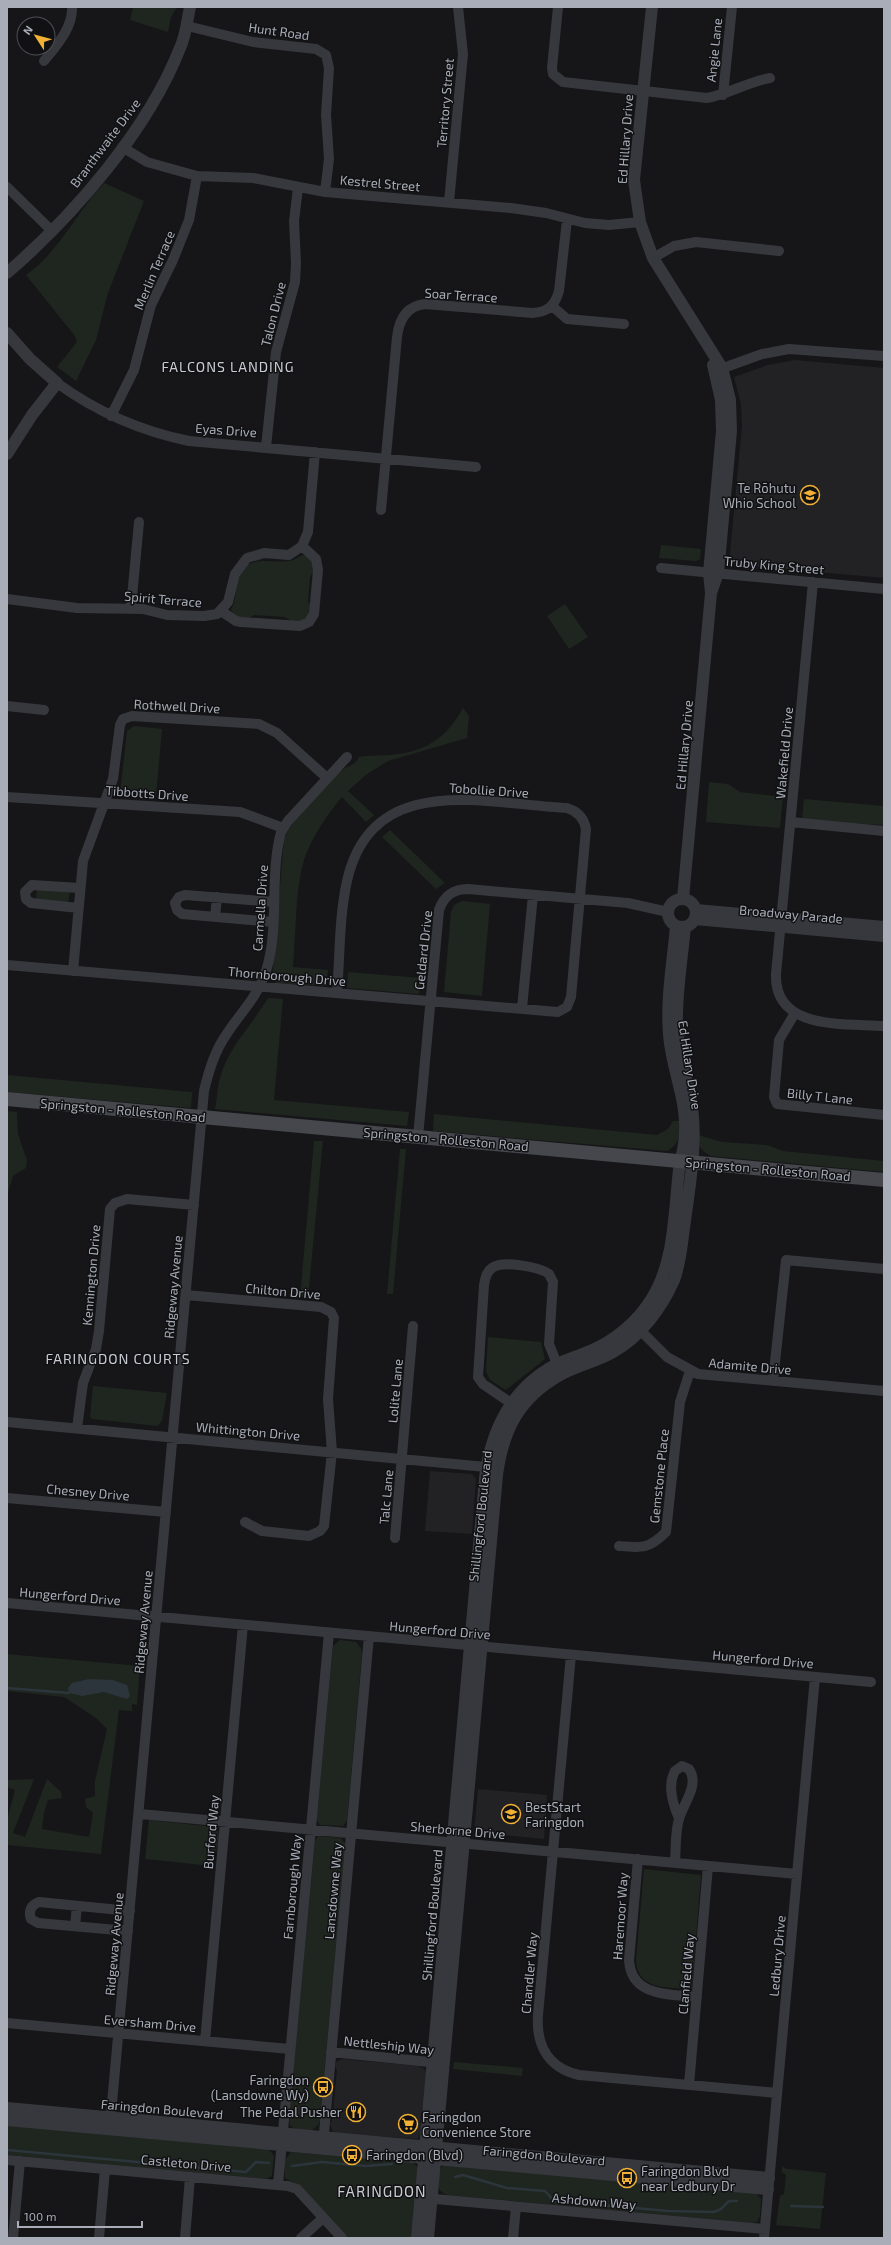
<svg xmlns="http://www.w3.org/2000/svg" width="891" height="2245" viewBox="0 0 891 2245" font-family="'Exo 2',sans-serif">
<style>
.built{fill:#222225}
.green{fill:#1e261f}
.water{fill:#2c353c}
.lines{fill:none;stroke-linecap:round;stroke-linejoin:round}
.stream{stroke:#2c353c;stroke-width:2.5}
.minor{stroke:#37383d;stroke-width:10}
.tertiary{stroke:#37383d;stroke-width:12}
.secondary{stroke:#45474d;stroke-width:14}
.labels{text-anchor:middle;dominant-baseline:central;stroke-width:3;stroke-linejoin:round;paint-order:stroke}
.street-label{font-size:13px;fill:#a8adb8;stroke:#111113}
.poi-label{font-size:13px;fill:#a8adb8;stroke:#111113;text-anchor:start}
.neighbourhood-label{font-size:14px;letter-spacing:1px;fill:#c9ccd4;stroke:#111113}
.quarter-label{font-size:15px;letter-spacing:1px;fill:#c9ccd4;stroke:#111113}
</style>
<rect width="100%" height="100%" fill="#161618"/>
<path class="built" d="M795,360L884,368V578L729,564L742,426L741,404L734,377L768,365Z
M430,1471L472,1474L476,1479L472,1534L425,1531Z
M478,1789L547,1795L544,1839L474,1832Z
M343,2059L418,2066L424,2069L427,2074L425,2104L422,2109L420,2123L423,2126L418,2139L335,2133L332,2130L330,2123L332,2121L337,2071L335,2065L337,2061Z"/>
<path class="green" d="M133,7H177L171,17L168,32L130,20Z
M104,183L144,201L108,293L96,340L76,381L57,367L77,342L75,336L26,275C58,253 77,212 104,183Z
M661,545L701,549L700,559L696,561L659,558Z
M303,555L306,556L313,562V572L310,577L308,602L311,605L308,618L302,622L291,621L285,617L254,615L248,619L237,618L231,610C237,599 235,588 239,577C248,553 270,564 288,561C293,561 298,557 303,555Z
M565,604L588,637L569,649L547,616Z
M463,708L469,716L467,738L388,761L367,774L348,791L374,815L366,822L342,797C326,816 314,834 305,857C295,887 296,935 293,967L328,970L326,986L277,983L272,979L284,840C290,821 322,788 338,773C345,766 354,767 359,757C369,755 379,756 390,755C425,752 446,739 463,708Z
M134,726L162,729L156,795L120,793L127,731Z
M709,782L728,784L740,792L783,797L780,828L706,822Z
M804,799L884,806V825L802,820Z
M390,830L445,883L436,889L382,837Z
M37,888L70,891L68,904L36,900Z
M462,901L490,904L482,996L444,992L451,912L454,905Z
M348,972L421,978L419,994L347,988Z
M268,998L283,999L274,1100L409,1112L407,1126L215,1109C217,1099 217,1088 220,1078C228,1047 253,1024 268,998Z
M7,1075L192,1092L191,1108L7,1092Z
M7,1111L17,1112L18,1134L27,1160L26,1168L13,1176L7,1196Z
M434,1114L657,1135L668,1129L673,1121H680C680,1135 680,1144 667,1151L433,1131Z
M698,1135L722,1142L767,1145L783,1151L884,1161V1172L711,1156C701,1151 698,1147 698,1135Z
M314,1141H323L308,1298L300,1297Z
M400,1149H406L393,1294H387Z
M488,1337L541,1342L545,1359L506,1390L490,1380L486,1371Z
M93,1386L167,1393L162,1420L158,1426L92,1419L90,1417Z
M340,1640L356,1642L361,1648L362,1653L347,1821L343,1826L320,1825L317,1821V1814L333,1646Z
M7,1654L140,1666L137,1705L132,1704V1711L119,1710L101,1854L7,1845V1820L15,1790L7,1787V1780L34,1779L13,1833L25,1837L47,1779L61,1792L62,1798L48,1800L44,1812L42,1829L89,1837L93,1813L86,1807L85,1799L95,1796V1781L107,1729L96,1718L64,1697L7,1691Z
M149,1820L215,1827C224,1836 214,1855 211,1866L145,1859Z
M318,1836L340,1838L345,1843V1848L320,2120C317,2133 298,2135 290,2125L289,2115L315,1841Z
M644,1869L701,1875L692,1989C669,1987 637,1991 636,1960Z
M454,2062L523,2068L522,2076L453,2069Z
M7,2124L268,2148L274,2156L272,2176L266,2179L7,2155Z
M291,2152L413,2162L418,2168L413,2238H348L300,2186L285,2178V2160Z
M443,2165L756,2193L761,2199L760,2216L757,2222L751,2223L448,2195C434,2191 438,2181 440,2169Z
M782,2165L784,2168L789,2169L826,2173L820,2229L776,2225L780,2196L784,2194L786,2175L782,2172Z"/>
<path class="water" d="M89,1679L113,1680L127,1685L130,1696L127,1699L104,1692L82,1696L69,1693L68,1688L72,1683Z"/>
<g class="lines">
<path class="stream" d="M7,1688L69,1693
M7,2150L246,2172L256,2162L269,2163
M292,2166L322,2162L366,2166L392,2164
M455,2177L463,2175L507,2188L545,2191L554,2201L669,2211L714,2212L721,2209L729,2201H737
M791,2206L823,2207"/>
<path class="minor" d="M558,7L552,68L553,74L563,82L707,98C729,94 747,82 770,78
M187,26L253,42L316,49L326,55L329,68L326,115L329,159L325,192
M44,61C56,46 73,28 72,7
M723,95L732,7
M122,147L147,162L197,176L253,178L325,192L511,208L546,213L585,223L609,225L640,222
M7,187L52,231
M449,202L463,54L458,7
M653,258L674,246L696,242L779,251
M552,306L567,319L624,324
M715,371L762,354L789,349L884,356
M57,383C97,412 140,431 189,441L476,467
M111,416L134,370L151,305L173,260L189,220L197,176
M266,447L276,352L295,282L296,263L294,221L298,188
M381,510L397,337C399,320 406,306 425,304L533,313C547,312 555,306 559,291L567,220
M661,568L884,589
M813,582L776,974C774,1031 845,1023 884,1026
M7,599L77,608L143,609L167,615L204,616L217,614L228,602L235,574L247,558L264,553L289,555L302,546L308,532L315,452
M131,608L139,522
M221,611L236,621L241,622L300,626L309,622L314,614L318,570L316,559L302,546
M7,706L44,710
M7,797L240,812L283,828
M791,822L884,831
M79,908L31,903L26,899L25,892L32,885L80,888
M215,917L217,897
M273,922L182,914L177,910L175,903L179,897L185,895L274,902
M7,965L558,1012L567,1007L571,997L586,829C584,818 577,811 567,808C486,804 372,770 347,881C339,917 340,956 337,993
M73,971L83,861L113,779L120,725L123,719L132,716L259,724L277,733L327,778
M522,1008L533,895
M795,1013L779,1040L774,1097L777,1104L884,1115
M418,1137L439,910C444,896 453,889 468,889L628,903L668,912
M186,1295L321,1307L331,1312L334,1318L328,1399L332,1452L324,1526L320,1531L309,1536L262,1531L245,1522
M636,1326L667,1357L698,1374L884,1391
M773,1381L786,1260L884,1269
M511,1403L483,1384L478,1377L484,1285C485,1279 486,1272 492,1268C502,1260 540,1267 549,1274L553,1282L549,1344L557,1364
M7,1422L486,1467
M77,1428L83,1383L96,1349L99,1331L110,1209L115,1203L127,1199L194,1205
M7,1498L166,1512
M395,1538L413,1326
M619,1546C642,1548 649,1549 666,1532L680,1402L690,1371
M7,1603L871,1682
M571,1655L538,2015C536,2045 548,2068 579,2075L777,2093
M140,1814L797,1874
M638,1859L629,1960C631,1997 669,1994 697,1997
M675,1862C676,1849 675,1832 679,1819C683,1804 700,1785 689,1769L682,1766L675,1771C667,1785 673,1805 679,1818
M75,1926L77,1906
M128,1931L38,1923L31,1919C28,1911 31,1905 39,1902L130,1911
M7,2023L290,2049
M205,2041L243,1625
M331,2052L439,2063
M689,2085L708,1866
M110,2125L204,1091C209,1070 215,1050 228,1032C242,1011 258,996 266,971C280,927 269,877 281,832L288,821L347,757
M323,2144L369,1636
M7,2160L288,2186L297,2189L342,2238
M278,2185L329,1633
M424,2198L764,2229
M13,2238L20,2161
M99,2238L105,2169
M185,2238L190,2177
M301,2238L323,2218
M513,2238L516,2207
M764,2238L815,1677"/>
<path class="tertiary" d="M652,7L634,180L640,222L653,258L722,368L730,400L731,431L718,573L711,593
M7,273C73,216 148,130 180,48C186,35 187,21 190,7
M7,333L30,359L57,383L32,415L7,454
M683,899L711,593L709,573L722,431L721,400L713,365
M668 913a14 14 0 1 1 28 0a14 14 0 1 1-28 0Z
M696,910L884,927
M695,919L884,936
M7,2108L769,2178
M7,2120L768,2189
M417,2238L485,1478C491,1430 512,1387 557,1364C568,1359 579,1356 590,1351C615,1341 638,1321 652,1298C675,1261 674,1212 679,1170C681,1158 685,1145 685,1132C687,1099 671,1067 669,1034C666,998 673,961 676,926
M428,2238L497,1475C503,1430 519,1398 560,1375C577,1365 596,1362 613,1352C640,1337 662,1308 674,1280C681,1262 682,1240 685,1221C690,1183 697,1145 692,1107C688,1079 678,1053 677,1025C676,993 682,959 685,927"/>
<path class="secondary" d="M7,1099L884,1180"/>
</g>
<defs>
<g id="school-ring" transform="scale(1)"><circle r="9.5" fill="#111113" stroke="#f2b134" stroke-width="1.5"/><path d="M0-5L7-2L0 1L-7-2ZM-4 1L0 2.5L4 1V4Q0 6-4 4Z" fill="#f2b134"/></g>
<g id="bus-ring" transform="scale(1)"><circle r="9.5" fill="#111113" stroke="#f2b134" stroke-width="1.5"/><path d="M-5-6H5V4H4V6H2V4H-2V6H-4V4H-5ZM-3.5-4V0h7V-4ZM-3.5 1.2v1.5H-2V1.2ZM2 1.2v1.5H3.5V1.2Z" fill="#f2b134"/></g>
<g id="restaurant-ring" transform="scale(1)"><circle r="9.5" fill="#111113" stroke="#f2b134" stroke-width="1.5"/><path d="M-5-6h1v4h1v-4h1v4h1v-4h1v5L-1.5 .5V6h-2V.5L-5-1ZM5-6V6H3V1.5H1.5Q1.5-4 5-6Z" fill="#f2b134"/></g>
<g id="supermarket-ring" transform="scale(1)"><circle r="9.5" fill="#111113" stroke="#f2b134" stroke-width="1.5"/><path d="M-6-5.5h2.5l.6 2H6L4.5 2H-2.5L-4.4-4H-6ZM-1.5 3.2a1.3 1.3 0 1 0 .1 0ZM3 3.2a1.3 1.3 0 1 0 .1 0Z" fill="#f2b134"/></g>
</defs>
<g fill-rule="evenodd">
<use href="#school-ring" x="810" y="495"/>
<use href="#school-ring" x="511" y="1814"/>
<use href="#bus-ring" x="323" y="2087"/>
<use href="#restaurant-ring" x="356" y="2112"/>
<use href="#supermarket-ring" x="408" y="2124"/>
<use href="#bus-ring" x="352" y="2155"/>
<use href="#bus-ring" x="627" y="2178"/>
</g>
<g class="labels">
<g class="street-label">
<text transform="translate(279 31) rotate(8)">Hunt Road</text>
<text transform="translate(714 50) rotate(-84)">Angie Lane</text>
<text transform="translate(445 103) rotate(-85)">Territory Street</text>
<text transform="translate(625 139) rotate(-86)">Ed Hillary Drive</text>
<text transform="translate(105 143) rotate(-53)">Branthwaite Drive</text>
<text transform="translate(380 183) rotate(5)">Kestrel Street</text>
<text transform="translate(154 270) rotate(-67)">Merlin Terrace</text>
<text transform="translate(461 295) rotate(4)">Soar Terrace</text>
<text transform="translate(273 314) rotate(-76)">Talon Drive</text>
<text transform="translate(226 430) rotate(4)">Eyas Drive</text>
<text transform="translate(774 565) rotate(5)">Truby King Street</text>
<text transform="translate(163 599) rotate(5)">Spirit Terrace</text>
<text transform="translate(177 706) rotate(3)">Rothwell Drive</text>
<text transform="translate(684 745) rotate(-85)">Ed Hillary Drive</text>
<text transform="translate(784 753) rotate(-85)">Wakefield Drive</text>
<text transform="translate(489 790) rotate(4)">Tobollie Drive</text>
<text transform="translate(147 793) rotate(4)">Tibbotts Drive</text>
<text transform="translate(260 908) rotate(-86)">Carmella Drive</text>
<text transform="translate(791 914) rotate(5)">Broadway Parade</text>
<text transform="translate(423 950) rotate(-84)">Geldard Drive</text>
<text transform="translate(287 976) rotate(5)">Thornborough Drive</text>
<text transform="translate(690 1065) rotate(81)">Ed Hillary Drive</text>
<text transform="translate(820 1096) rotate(6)">Billy T Lane</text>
<text transform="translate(123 1110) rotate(5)">Springston - Rolleston Road</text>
<text transform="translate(446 1139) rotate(5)">Springston - Rolleston Road</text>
<text transform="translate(768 1169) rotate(5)">Springston - Rolleston Road</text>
<text transform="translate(91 1275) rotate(-85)">Kennington Drive</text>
<text transform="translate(173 1287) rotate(-85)">Ridgeway Avenue</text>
<text transform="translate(283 1291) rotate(5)">Chilton Drive</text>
<text transform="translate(750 1366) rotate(5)">Adamite Drive</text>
<text transform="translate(395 1391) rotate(-85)">Lolite Lane</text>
<text transform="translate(248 1431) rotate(5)">Whittington Drive</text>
<text transform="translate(659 1476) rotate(-84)">Gemstone Place</text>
<text transform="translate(88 1492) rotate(5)">Chesney Drive</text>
<text transform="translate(386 1497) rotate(-85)">Talc Lane</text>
<text transform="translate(480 1516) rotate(-84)">Shillingford Boulevard</text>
<text transform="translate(70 1596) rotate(5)">Hungerford Drive</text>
<text transform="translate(143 1622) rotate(-85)">Ridgeway Avenue</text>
<text transform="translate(440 1630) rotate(5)">Hungerford Drive</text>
<text transform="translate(763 1659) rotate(5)">Hungerford Drive</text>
<text transform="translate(458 1830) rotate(5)">Sherborne Drive</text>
<text transform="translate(211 1832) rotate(-85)">Burford Way</text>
<text transform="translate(292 1887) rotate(-85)">Farnborough Way</text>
<text transform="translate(333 1891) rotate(-85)">Lansdowne Way</text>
<text transform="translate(432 1915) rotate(-85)">Shillingford Boulevard</text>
<text transform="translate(620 1916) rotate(-86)">Haremoor Way</text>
<text transform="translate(114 1944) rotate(-85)">Ridgeway Avenue</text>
<text transform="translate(777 1956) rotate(-85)">Ledbury Drive</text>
<text transform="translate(529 1973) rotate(-85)">Chandler Way</text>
<text transform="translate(686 1974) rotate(-85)">Clanfield Way</text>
<text transform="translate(150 2023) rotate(5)">Eversham Drive</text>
<text transform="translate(389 2045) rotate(6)">Nettleship Way</text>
<text transform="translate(162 2109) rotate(5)">Faringdon Boulevard</text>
<text transform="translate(544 2155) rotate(5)">Faringdon Boulevard</text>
<text transform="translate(186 2163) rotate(5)">Castleton Drive</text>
<text transform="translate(594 2201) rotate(5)">Ashdown Way</text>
</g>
<g class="poi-label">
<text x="796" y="488" text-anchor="end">Te Rōhutu<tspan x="796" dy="15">Whio School</tspan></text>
<text x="525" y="1807">BestStart<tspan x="525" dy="15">Faringdon</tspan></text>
<text x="309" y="2080" text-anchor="end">Faringdon<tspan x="309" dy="15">(Lansdowne Wy)</tspan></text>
<text x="342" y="2112" text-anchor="end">The Pedal Pusher</text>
<text x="422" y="2117">Faringdon<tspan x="422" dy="15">Convenience Store</tspan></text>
<text x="366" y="2155">Faringdon (Blvd)</text>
<text x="641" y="2171">Faringdon Blvd<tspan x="641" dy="15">near Ledbury Dr</tspan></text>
</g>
<g class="neighbourhood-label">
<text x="228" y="366">FALCONS LANDING</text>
<text x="118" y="1358">FARINGDON COURTS</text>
</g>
<g class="quarter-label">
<text x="382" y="2191">FARINGDON</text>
</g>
</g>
<rect width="891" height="2245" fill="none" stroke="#a8adb8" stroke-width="16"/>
<g transform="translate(36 36) rotate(306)"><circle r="19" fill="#111113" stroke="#4d4f55"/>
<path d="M0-3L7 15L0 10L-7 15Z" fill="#f2b134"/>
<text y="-6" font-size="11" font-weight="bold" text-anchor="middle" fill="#a8adb8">N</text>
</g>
<path d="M18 2221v6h124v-6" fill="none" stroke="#a8adb8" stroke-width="2"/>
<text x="24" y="2221" font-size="12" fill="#a8adb8" stroke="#111113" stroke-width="3" paint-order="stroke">100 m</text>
</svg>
